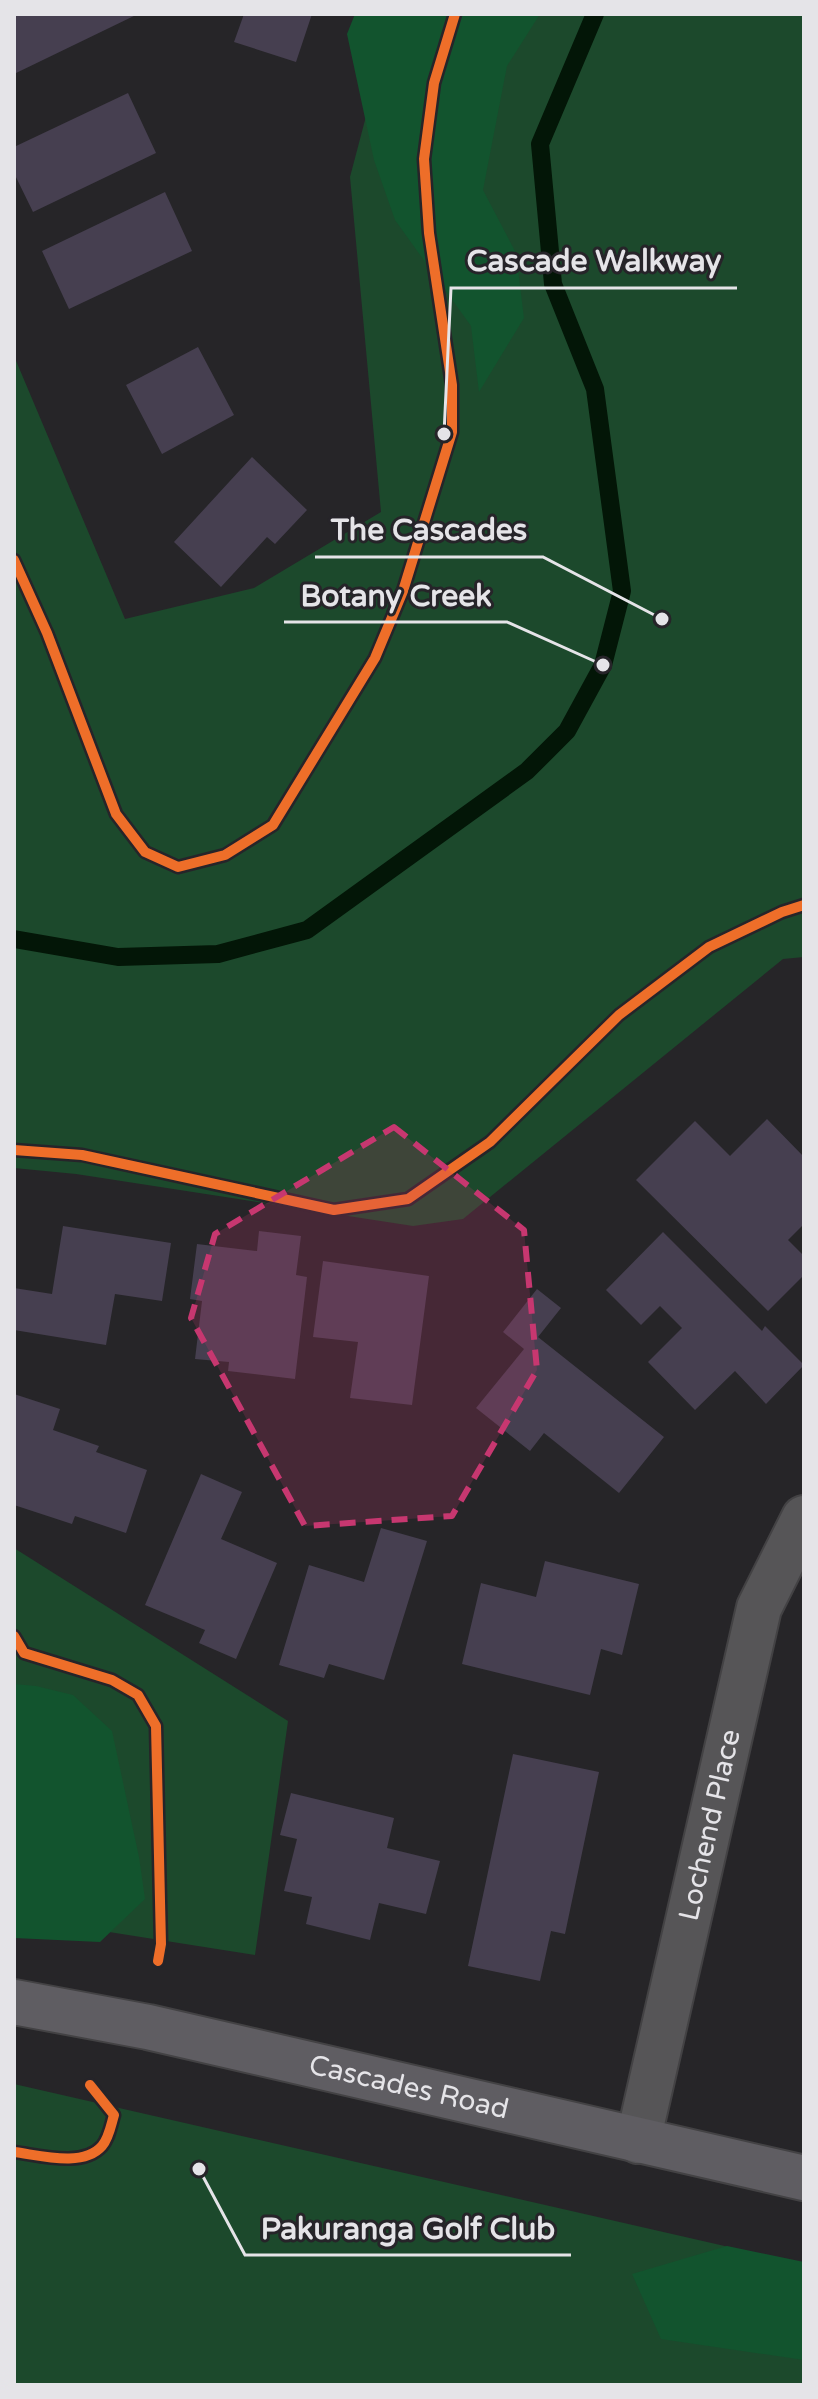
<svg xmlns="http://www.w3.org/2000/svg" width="818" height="2399" viewBox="0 0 818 2399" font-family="'Varela Round',sans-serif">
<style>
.green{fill:#1c492c}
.forest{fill:#12542e}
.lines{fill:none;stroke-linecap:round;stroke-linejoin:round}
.stream{stroke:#031607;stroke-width:18}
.building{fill:#463f50}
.street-casing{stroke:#434244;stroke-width:48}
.secondary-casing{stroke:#434244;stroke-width:48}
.street{stroke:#565557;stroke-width:44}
.secondary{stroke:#5f5d62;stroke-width:44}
.cycleway-casing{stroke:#262429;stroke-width:15}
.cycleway{stroke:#ee6e29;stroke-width:10}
.marked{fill:#c73770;fill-opacity:0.2;stroke:#c73770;stroke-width:6;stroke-dasharray:16 10;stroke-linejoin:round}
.labels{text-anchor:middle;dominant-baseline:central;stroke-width:6;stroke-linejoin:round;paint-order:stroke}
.street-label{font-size:28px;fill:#e5e4e8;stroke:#262429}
.leader{fill:none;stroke:#e5e4e8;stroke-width:3}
.callout-dot{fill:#e5e4e8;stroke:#262429;stroke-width:3}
.callout-label{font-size:30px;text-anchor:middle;font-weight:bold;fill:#e5e4e8;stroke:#262429;stroke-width:6;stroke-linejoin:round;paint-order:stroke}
</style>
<rect width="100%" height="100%" fill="#262528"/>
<path class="green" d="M393,14H804V957L783,959L463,1219L413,1226L76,1174L14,1168V356L125,619L254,588L381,512L350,177Z
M14,1548L288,1721L255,1955L14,1917Z
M14,2084L804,2264V2385H14Z"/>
<path class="forest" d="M355,14H540L507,66L483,190L516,253L524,318L479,392L471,326L395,220L374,160L347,34Z
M14,1684L36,1686L73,1695L112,1731L139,1857L145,1899L100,1942L14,1938Z
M727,2246L804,2262V2360L661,2339L632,2274Z"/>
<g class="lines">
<path class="stream" d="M14,939L118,957L218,954L307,930L527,771L567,731L603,665L622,591L595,389L553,284L540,144L595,14"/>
</g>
<path class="building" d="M14,14H138L14,74Z
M244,14H312L296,62L234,42Z
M128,93L156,153L33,212L14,173V147Z
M165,192L192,251L69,309L42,251Z
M198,347L234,415L162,454L126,385Z
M252,457L307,510L275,544L267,537L221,587L174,542Z
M767,1119L804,1157V1224L788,1240L804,1256V1275L768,1311L636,1180L695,1121L730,1156Z
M63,1226L171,1243L162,1301L115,1294L106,1345L14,1330V1288L52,1294Z
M259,1231L301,1236L296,1275L307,1277L295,1379L228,1371L229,1362L195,1359L202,1301L190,1299L197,1244L257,1251Z
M663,1232L762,1331L765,1326L804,1365L766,1404L735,1371L695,1410L648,1362L682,1328L660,1306L641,1325L606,1290Z
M323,1261L429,1276L412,1405L350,1398L358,1342L313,1337Z
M537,1289L561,1308L538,1337L664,1437L619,1493L544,1433L530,1451L476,1408L524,1349L503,1332Z
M14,1394L60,1409L53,1430L99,1446L96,1452L147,1470L126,1533L75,1516L72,1524L14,1505Z
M201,1474L242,1492L221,1539L277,1563L236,1659L199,1643L205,1630L145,1605Z
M381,1528L427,1541L384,1680L329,1664L324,1678L279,1665L309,1565L364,1582Z
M545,1561L639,1584L622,1655L601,1649L590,1695L462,1664L481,1583L536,1597Z
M513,1754L599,1772L565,1934L551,1931L540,1981L468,1966Z
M291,1793L394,1818L387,1848L440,1861L426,1914L379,1903L370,1940L306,1924L312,1897L284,1891L297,1839L280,1835Z"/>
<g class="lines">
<g class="street-casing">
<g id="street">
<path id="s1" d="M638,2141L759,1608L804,1518"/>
</g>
</g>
<g class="secondary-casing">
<g id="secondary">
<path id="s2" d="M14,2002L148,2027L804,2178"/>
</g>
</g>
<use href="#street" class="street"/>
<use href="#secondary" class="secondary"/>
<g class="cycleway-casing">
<path id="cycleway" d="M14,560L47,633L116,814L145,852L178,867L225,855L273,825L375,658L403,591L452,432V385L429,233L424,159L434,83L455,14
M14,1150L82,1155L334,1210L408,1199L490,1142L619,1015L709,947L782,912L804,905
M14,1636L24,1653L112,1680L138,1695L156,1726L161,1944L158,1961
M14,2152C39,2155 83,2168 102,2146C109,2138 111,2125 114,2115L90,2085"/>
</g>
<use href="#cycleway" class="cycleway"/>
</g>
<path class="marked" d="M394,1127L524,1230L537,1370L452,1516L305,1526L191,1318L215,1234Z"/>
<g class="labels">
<g class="street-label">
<text stroke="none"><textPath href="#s1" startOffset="324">Lochend Place</textPath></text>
<text stroke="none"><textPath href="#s2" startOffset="404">Cascades Road</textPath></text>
</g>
</g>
<path class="leader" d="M444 434L451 288H737M662 619L543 557H315M603 665L507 622H284M199 2169L245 2255H571"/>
<g class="callout-dot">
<circle cx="444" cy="434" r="8"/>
<circle cx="662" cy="619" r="8"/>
<circle cx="603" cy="665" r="8"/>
<circle cx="199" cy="2169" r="8"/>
</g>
<g class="callout-label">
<text x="594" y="271">Cascade Walkway</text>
<text x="429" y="540">The Cascades</text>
<text x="396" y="606">Botany Creek</text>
<text x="408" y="2239">Pakuranga Golf Club</text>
</g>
<rect width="818" height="2399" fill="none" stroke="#e5e4e8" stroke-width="32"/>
</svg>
